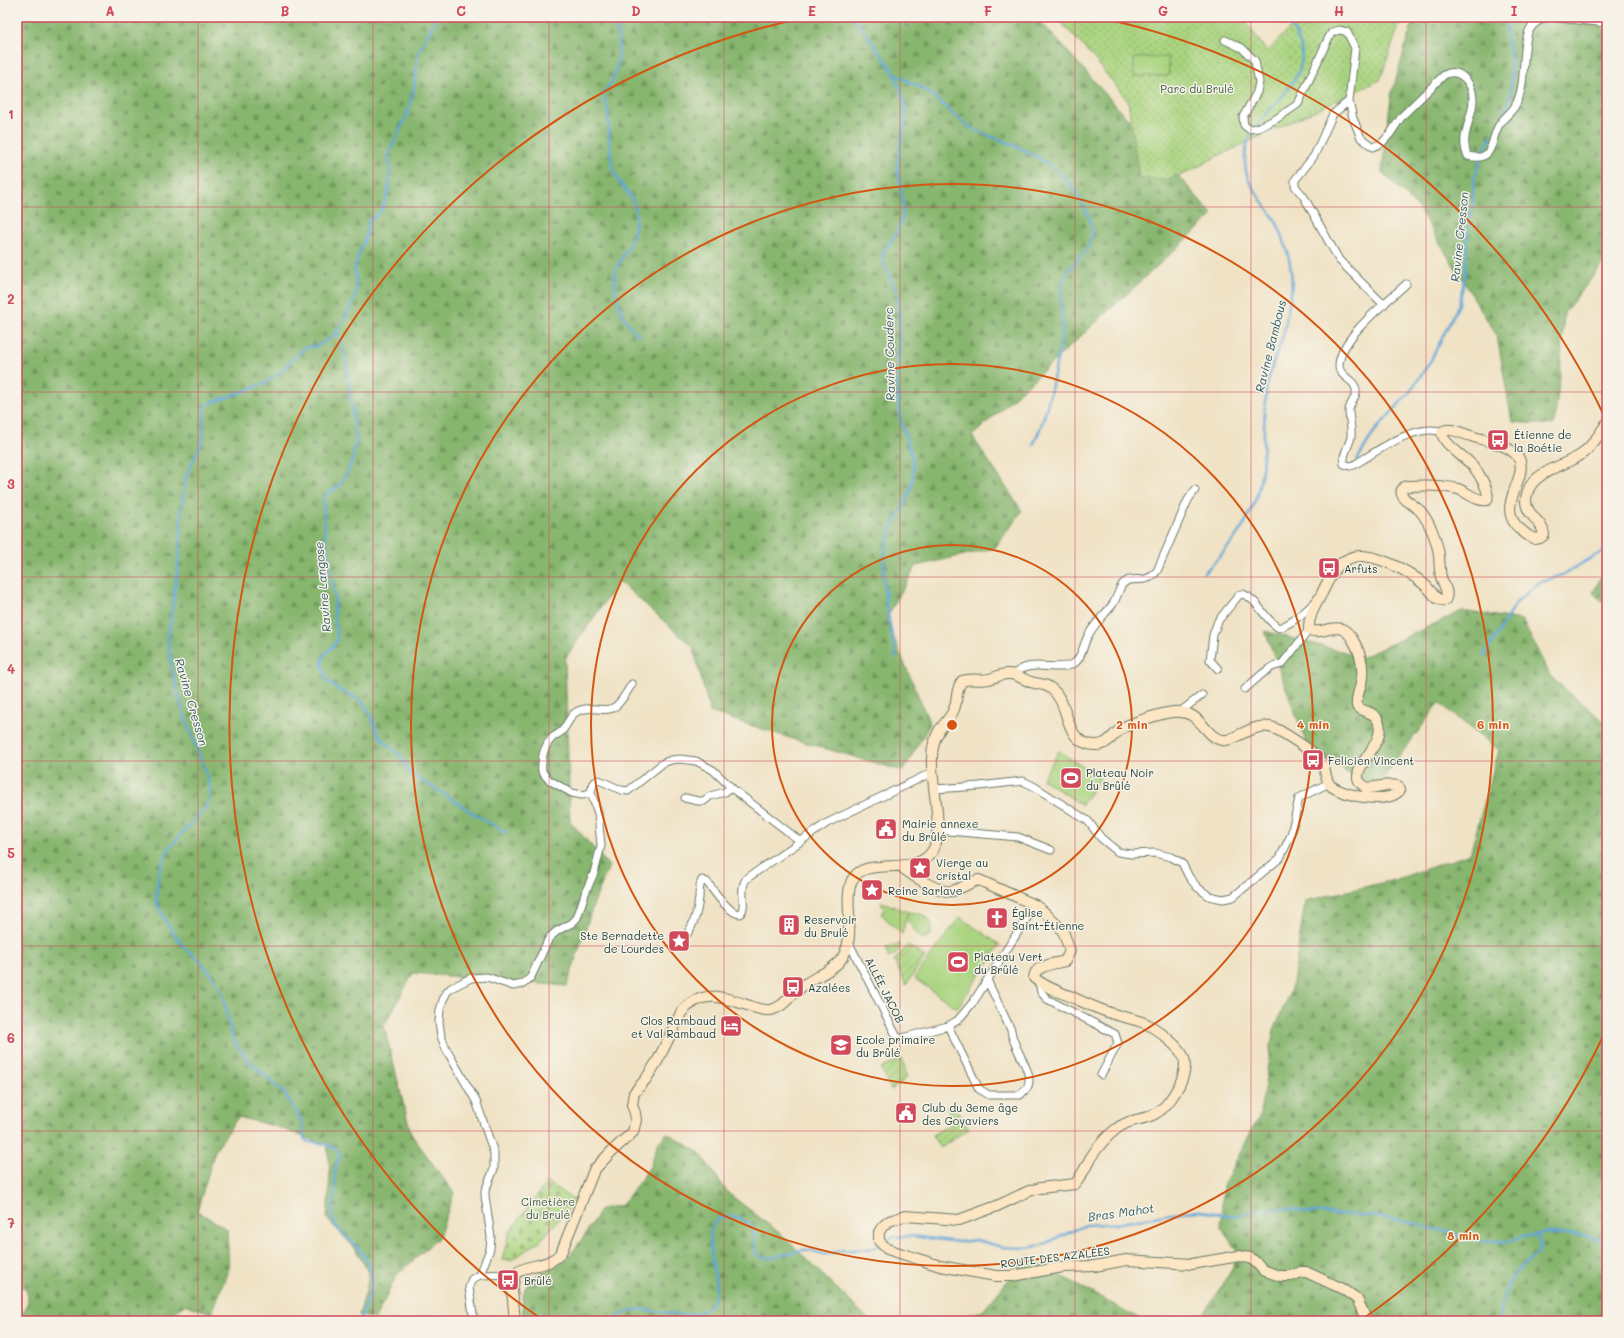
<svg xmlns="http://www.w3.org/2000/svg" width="1624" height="1338" viewBox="0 0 1624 1338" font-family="Mali,sans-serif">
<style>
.forest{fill:url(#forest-firs);stroke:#537a51}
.cemetery{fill:url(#cemetery-stones);stroke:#64885a}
.park{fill:url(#park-dots);stroke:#64885a}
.garden{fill:url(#garden-furrows);stroke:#64885a}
.pitch{fill:#aad480;stroke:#64885a}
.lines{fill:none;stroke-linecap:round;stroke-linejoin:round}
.stream{stroke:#62a7d7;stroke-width:2.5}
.street-casing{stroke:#687766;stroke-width:9}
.secondary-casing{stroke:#687766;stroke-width:12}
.street{stroke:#fff;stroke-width:7}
.secondary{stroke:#fce6c4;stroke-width:10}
.grid{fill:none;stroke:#d1495b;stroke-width:1;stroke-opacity:0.55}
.ring{fill:none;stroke:#d45610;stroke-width:2}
.labels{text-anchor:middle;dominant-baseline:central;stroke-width:3;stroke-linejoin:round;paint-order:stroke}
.park-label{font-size:11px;fill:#3b5b43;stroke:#f7f3e8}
.poi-label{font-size:11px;fill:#1f3d34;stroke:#f7f3e8;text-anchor:start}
.street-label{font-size:11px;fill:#1f3d34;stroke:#f7f3e8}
.water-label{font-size:12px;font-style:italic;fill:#335d65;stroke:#f7f3e8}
.centre{fill:#d45610;stroke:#f7f3e8;stroke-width:2}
.ring-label{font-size:12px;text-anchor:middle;font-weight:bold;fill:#d45610;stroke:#f7f3e8;stroke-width:3;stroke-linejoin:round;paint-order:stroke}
.neatline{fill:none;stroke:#d1495b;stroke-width:1.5}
.grid-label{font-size:13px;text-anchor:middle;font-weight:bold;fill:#d1495b}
</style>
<defs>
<pattern id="forest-firs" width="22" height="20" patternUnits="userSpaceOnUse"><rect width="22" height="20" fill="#87b66e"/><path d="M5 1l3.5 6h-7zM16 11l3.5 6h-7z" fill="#6e955b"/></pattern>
<pattern id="cemetery-stones" width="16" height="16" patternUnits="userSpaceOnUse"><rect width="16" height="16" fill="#aad480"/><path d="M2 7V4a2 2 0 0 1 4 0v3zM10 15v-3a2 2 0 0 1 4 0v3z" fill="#8aad6a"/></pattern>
<pattern id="park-dots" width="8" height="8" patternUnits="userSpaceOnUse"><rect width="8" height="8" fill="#aad480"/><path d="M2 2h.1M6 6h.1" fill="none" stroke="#8aad6a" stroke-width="1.8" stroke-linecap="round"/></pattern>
<pattern id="garden-furrows" width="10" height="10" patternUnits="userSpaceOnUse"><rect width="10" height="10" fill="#aad480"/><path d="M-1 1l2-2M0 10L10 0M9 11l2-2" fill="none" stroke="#8aad6a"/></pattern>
</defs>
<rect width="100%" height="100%" fill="#f7f3e8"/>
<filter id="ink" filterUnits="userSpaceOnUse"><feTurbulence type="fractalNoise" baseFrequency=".025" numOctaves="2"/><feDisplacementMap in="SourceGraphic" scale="8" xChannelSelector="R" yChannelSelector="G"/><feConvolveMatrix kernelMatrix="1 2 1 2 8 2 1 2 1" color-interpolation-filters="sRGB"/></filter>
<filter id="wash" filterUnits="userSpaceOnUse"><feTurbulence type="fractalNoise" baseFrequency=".012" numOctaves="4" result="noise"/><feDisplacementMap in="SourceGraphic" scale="16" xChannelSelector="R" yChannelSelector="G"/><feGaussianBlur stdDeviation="0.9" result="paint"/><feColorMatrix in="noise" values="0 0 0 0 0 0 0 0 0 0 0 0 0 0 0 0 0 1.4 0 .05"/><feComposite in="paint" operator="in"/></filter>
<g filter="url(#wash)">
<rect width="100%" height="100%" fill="#f0e2c4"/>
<path class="forest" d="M17,17H1037L1213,215L972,436L1022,511L995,548L916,566L886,619L930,724L903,771L793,739L710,712L693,647L619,581L565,659L570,821L609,866L594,903L567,986L413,973L384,1026L411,1134L454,1193L439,1237L397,1275L375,1319L359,1315L366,1291L369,1273L355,1248L327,1219L330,1172L327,1145L274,1126L238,1117L215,1151L197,1211L227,1229L229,1268L212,1313L186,1305L160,1321H18C25,1308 32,1302 25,1288L17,1285Z
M1414,17H1597L1598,22L1607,33V259L1564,313L1560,376L1554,425L1512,422L1497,336L1419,209L1382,172L1391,96Z
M1607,565V605L1593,593Z
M1462,611L1522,620L1551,677L1607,724V1321H1200L1240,1255L1221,1228L1223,1186L1260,1115L1273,1033L1293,983L1305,901L1394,880L1470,854L1499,750L1439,703L1373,792L1306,742L1265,631L1363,657Z
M667,1133L699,1152L728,1193L782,1235L870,1321H524C520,1296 522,1281 546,1270C552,1267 560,1264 565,1260C580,1245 590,1226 601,1209L622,1205L650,1167L658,1143Z
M1027,1257L1144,1321H945L983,1311Z"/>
<path class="cemetery" d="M547,1182L575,1201L540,1241L512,1260H502L509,1233Z"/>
<path class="park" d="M1056,17H1243L1267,52L1301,17H1402L1380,80L1214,158L1187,173L1163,180L1139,178L1128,101L1092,56Z
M908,912C924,914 935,916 931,935L923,939C918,937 911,924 906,919Z"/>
<path class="garden" d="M899,943L900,946C899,952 894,956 888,958L886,947L892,945L894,947Z
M908,945L925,957L906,985L894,961Z
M902,1058L907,1076L901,1083L891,1090L881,1069Z
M953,1103L969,1129L940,1148L932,1135L955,1122L946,1107Z"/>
<path class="pitch" d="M1168,57L1169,76H1134V58Z
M1059,751L1100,778L1082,805L1042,779Z
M882,902L908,912L902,934L881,914L885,909L881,905Z
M960,917L1000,945L957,1008L914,978Z"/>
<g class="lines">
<path class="stream" d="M614,17C621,40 622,75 603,93C604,99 607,105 608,111C610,131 608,152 614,171C619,187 635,195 636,213C637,228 631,243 623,256C621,261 617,265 616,269C614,273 615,277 615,281C616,303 622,320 639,335
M854,17L889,65L895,76L906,106L905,122L897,166L903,200V217L897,232L883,253C882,268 895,281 897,296C903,330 895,365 898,399C899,409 900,419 903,429C907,441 913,453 913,467C915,499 894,515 887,543C878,578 890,623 896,657
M894,73C904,81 918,84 928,92C944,104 956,119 973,129C982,134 993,137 1004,141C1037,155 1066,170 1083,204C1087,213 1093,224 1092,235C1091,254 1071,261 1065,277C1057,297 1064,317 1062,337C1053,374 1050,411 1033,445
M1503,116L1508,104L1511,88L1512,63L1506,33L1507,17
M337,330L346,360L356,441L352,461L348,472L339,486L325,496L323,503L326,545L335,597L334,617L337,634V640L334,645L325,654L322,661L323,668L327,681L339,690L362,701L370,713L379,736L402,758L409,772L415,777L446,795L471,812L507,833
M1357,460L1374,432L1409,393L1430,362L1459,304L1466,272L1468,226L1472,210L1475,176L1486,146L1492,135
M1204,573C1225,552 1245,529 1255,501C1268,464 1261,424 1267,386C1270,368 1277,353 1283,336C1284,332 1285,326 1286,321C1290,300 1294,286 1290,264C1287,248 1282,232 1274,218C1262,199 1246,186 1245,162C1242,115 1310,92 1301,48C1299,37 1291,28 1288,17
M1484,655L1517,602L1538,583L1562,575L1607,549
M883,1243L893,1237L911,1236L959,1242L977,1240L1002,1247L1026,1248L1042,1245L1086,1225L1121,1223L1181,1212L1201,1211L1234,1216L1258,1210L1276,1209H1291L1303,1212L1373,1216L1414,1223L1484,1242L1511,1241L1527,1236L1551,1233L1583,1235L1607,1241
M360,1321C373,1287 381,1269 351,1241C344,1235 336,1229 333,1220C330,1211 335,1200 335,1190C335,1184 334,1178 335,1172C336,1166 339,1160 340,1154C332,1144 320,1142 308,1142L304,1138L301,1120L285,1094L249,1061L236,1044L232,1036L223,994L216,981L202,963L184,947L166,922L157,904L156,894L160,868L168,850L183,832L205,809L209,799L210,789L208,778L183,712L172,670L168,640L180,551L181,509L187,473L203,440L204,408L208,404L247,390L265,383L278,374L301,351L306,347H315L331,338L342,324L354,300L356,292L355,268L357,259L367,233L368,221C371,219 375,217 378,214C386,205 390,187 390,175C390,168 388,161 389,153L407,115L414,89L418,53L437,17
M615,1321C637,1292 679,1329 707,1308C729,1291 701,1249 713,1225C720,1211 748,1216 753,1230C756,1237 754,1246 756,1254C766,1264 789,1251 803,1250C811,1249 817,1253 824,1254C829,1255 834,1252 839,1251C852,1249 866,1252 879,1245
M1500,1321C1501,1314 1501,1306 1503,1299C1507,1280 1521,1264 1538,1254L1540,1247L1538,1234"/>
</g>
</g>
<g filter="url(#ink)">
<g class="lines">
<g class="street-casing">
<path id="street" d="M1550,17L1607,23
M1225,40L1242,48L1255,61L1259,82L1257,92L1243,117L1244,125L1249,129L1258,128L1276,119L1298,104L1328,39L1332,32L1340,30L1347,32L1355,48L1349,101L1353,118L1361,138L1373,147L1382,143L1390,134L1402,116L1444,75C1459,67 1472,82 1473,98C1474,116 1458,138 1468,156C1495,163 1490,140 1499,125C1503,118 1511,113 1515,106C1527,86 1521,55 1528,33C1531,25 1538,21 1545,17
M1349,101L1333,114L1314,156L1295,180V186L1304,197L1339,260L1384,305
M1406,284C1387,302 1339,338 1339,366C1339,378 1358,380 1356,393C1355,399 1350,403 1349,410C1349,419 1352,428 1351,437C1349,446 1342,455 1344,464L1350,466L1354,465C1376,452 1416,422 1442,432
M1218,669L1210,660L1213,635L1218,621L1239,595L1243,594C1259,600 1264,620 1279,628C1293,623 1305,612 1315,602
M1014,675C1030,657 1055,673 1073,664C1081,660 1083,646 1087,638C1093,624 1104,616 1113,604C1117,598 1118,591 1122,585C1131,573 1145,587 1157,571L1188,500L1195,490
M1245,689L1262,674L1272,667L1282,664L1309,630
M1181,711L1202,695
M935,789L979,786L1023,781L1035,787L1088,821L1101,838L1118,852L1131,854L1155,853L1171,857L1182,863L1189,877L1197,887L1209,896L1223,899L1233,897L1280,858L1291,835L1299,798L1329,783
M591,793L582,795L572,793L549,780L542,772C541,760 543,747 552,738C555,735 559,734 562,731C571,720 569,712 585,709C594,707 604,712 613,708C621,704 627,691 632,684
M685,798L698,801H704L710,796L725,792L731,787
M937,830L1018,837L1051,850
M681,941C693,929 697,915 699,898C699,892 699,885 702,880L707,882C714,891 729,914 740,914C748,906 738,891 746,879L827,823L933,772
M848,941L898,1039L948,1026L958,1020L974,1001L1035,905
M1039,982L1041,992L1047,999L1115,1034L1118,1043L1101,1075
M948,1026L979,1089L989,1095H1020C1022,1093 1027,1089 1028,1086C1034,1071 1012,1048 1011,1030L987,980
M480,1275L490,1249L491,1237L485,1196V1191L494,1169V1153L476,1101L446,1049L441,1036L439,1022L440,1010L443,1000L447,992L451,988L471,978L487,977L513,986L523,984L531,977L549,938L557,931L572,923L577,918L586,891L594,873L601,846L598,813L591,793L593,783L599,780L621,790L628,791L663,763L671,760L680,759L696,761L713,770L734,790L800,841
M474,1321L469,1287L472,1279L480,1275L515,1274"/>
</g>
<g class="secondary-casing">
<path id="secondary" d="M904,866V869C913,876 941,894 952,891C961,889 969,882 979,880L1035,905L1044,912L1063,931L1070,951L1065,961C1055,964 1034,965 1034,978C1045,987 1059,992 1072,997C1087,1004 1102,1011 1117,1015C1127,1018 1138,1020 1147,1024C1157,1029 1181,1048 1184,1058C1188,1073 1178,1089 1170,1100C1152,1125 1133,1114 1115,1130C1106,1137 1097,1148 1091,1157C1086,1166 1082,1176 1075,1184L1040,1188L1029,1191L997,1206L959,1220L905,1216L889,1221L883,1226L879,1232V1241L887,1249L940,1266L996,1276H1012L1063,1267L1095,1266L1126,1260L1192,1264L1239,1256L1250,1258L1257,1263L1263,1270L1280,1276H1291L1301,1272H1306L1343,1289L1357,1299L1367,1321
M515,1321L512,1290L515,1274C530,1262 546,1269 561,1253L594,1170L612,1151L633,1132L636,1120L635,1113L632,1105L634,1093L646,1079L658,1060L681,1013C702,988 723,997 750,1006C756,1008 763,1011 770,1010C783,1008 789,996 799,989C811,978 827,974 839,962C859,940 842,902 852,880C865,854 917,879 933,850C945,830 930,781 932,758C932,748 935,737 940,729C945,723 951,717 954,709C958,700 955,690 962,681C972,678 980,681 989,679C995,678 1002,673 1009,674C1017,674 1024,680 1031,682C1037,684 1044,684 1049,687C1073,703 1061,742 1094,745C1109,746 1113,733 1124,727C1135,722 1161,713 1173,712C1201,708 1205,739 1223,740C1228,741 1231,739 1235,737C1250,730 1263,721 1280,731C1290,737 1314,752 1321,761C1326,768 1325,781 1331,786C1345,796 1388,805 1400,790L1398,786C1387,783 1377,788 1366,788C1363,785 1359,783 1358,778C1356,761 1391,739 1376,717C1371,711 1362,712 1357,706C1356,698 1359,691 1361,684C1364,669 1361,653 1353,640C1350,635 1347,631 1342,629C1330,625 1322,635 1309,630C1308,617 1315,606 1321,595C1328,582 1333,566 1348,559C1368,548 1411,572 1426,586C1432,591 1436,602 1445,600C1450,593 1443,584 1441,577C1439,568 1440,558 1438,549C1435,536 1430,524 1422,513C1417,505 1394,498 1404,487L1408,486C1423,485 1443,485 1458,489C1467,492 1477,502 1487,500C1491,492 1477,470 1471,464C1464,457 1441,442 1442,432C1449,426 1463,434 1471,436C1485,441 1509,444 1518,457C1531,477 1493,506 1520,529C1524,533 1530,537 1535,539L1540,538L1544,535C1543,520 1526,516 1526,501C1526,472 1564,467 1582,454C1592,446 1600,434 1607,423"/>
</g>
<use href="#street" class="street"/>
<use href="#secondary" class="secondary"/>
</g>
</g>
<path class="grid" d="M198,17V1321M373,17V1321M549,17V1321M724,17V1321M900,17V1321M1075,17V1321M1251,17V1321M1426,17V1321M17,207H1607M17,392H1607M17,577H1607M17,761H1607M17,946H1607M17,1131H1607"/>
<g class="ring">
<circle cx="952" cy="725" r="180"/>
<circle cx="952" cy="725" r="361"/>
<circle cx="952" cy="725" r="541"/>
<path d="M1606 1030A722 722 0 0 1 1361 1320M543 1320A722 722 0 0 1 808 17M1096 17A722 722 0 0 1 1606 420"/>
</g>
<defs>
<g id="bus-square" transform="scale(1.15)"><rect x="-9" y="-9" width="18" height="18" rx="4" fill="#d1495b" stroke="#f7f3e8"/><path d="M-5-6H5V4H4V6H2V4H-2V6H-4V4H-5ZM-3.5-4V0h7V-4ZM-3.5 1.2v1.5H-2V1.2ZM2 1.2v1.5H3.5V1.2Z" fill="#fff"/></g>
<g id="stadium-square" transform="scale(1.15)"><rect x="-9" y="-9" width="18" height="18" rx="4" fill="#d1495b" stroke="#f7f3e8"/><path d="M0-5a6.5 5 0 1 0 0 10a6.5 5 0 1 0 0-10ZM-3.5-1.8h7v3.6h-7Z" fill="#fff"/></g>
<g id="civic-square" transform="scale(1.15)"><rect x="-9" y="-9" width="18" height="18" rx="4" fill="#d1495b" stroke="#f7f3e8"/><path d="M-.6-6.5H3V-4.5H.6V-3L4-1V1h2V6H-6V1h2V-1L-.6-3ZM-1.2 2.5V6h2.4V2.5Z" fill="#fff"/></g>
<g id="sight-square" transform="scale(1.15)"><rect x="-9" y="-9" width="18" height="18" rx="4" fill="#d1495b" stroke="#f7f3e8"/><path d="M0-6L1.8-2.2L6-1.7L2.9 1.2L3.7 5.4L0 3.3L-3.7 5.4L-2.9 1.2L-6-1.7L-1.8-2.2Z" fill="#fff"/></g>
<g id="church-square" transform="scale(1.15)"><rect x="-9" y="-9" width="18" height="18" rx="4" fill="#d1495b" stroke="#f7f3e8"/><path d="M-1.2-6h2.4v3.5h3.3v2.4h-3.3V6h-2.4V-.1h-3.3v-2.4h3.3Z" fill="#fff"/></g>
<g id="building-square" transform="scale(1.15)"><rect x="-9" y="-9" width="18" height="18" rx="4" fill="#d1495b" stroke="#f7f3e8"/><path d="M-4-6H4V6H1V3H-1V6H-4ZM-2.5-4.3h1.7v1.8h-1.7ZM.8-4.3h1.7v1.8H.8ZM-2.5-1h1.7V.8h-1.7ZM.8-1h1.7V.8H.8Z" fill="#fff"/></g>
<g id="hotel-square" transform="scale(1.15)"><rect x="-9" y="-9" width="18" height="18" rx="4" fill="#d1495b" stroke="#f7f3e8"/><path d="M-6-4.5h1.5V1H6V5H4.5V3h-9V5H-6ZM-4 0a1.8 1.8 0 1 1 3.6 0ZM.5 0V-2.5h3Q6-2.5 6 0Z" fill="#fff"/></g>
<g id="school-square" transform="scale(1.15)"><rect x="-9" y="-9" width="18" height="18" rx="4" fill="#d1495b" stroke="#f7f3e8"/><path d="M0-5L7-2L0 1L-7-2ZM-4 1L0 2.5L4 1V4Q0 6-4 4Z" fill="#fff"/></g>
</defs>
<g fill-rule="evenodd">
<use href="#bus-square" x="1498" y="440"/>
<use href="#bus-square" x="1329" y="568"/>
<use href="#bus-square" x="1313" y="760"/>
<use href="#stadium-square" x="1071" y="778"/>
<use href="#civic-square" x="886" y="829"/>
<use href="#sight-square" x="920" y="868"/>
<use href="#sight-square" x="872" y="890"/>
<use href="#church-square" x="997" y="918"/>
<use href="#building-square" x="789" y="925"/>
<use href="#sight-square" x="679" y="941"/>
<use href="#stadium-square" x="958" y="962"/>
<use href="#bus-square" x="793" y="987"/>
<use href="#hotel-square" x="731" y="1026"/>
<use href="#school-square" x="841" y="1045"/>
<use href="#civic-square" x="906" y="1113"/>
<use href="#bus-square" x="508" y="1280"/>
</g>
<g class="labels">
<g class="park-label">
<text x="1197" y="88">Parc du Brulé</text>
<text x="548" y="1201">Cimetière<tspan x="548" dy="13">du Brulé</tspan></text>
</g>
<g class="poi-label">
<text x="1514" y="434">Étienne de<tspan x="1514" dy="13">la Boétie</tspan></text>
<text x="1344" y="568">Arfuts</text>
<text x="1328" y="760">Felicien Vincent</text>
<text x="1086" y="772">Plateau Noir<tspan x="1086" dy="13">du Brûlé</tspan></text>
<text x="902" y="823">Mairie annexe<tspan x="902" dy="13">du Brûlé</tspan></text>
<text x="936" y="862">Vierge au<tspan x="936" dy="13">cristal</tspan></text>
<text x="888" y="890">Reine Sarlave</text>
<text x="1012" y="912">Église<tspan x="1012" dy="13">Saint-Étienne</tspan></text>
<text x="804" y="919">Reservoir<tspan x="804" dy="13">du Brulé</tspan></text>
<text x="664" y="935" text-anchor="end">Ste Bernadette<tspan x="664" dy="13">de Lourdes</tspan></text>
<text x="974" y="956">Plateau Vert<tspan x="974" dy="13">du Brûlé</tspan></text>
<text x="808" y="987">Azalées</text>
<text x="716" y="1020" text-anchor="end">Clos Rambaud<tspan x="716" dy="13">et Val Rambaud</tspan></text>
<text x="856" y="1039">Ecole primaire<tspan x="856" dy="13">du Brûlé</tspan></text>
<text x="922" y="1107">Club du 3eme âge<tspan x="922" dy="13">des Goyaviers</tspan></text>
<text x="524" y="1280">Brûlé</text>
</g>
<g class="street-label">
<text transform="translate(885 990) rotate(63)">ALLÉE JACOB</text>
<text transform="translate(1055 1257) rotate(-7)">ROUTE DES AZALÉES</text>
</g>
<g class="water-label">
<text transform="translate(1459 237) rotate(-84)">Ravine Cresson</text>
<text transform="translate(1270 346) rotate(-76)">Ravine Bambous</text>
<text transform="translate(889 354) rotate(-91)">Ravine Couderc</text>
<text transform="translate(322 587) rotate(-95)">Ravine Langose</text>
<text transform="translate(192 702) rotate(74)">Ravine Cresson</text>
<text transform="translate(1121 1212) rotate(-8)">Bras Mahot</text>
</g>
</g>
<circle cx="952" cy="725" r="6" class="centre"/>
<g class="ring-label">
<text x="1132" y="729">2 min</text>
<text x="1313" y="729">4 min</text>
<text x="1493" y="729">6 min</text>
<text x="1463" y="1240">8 min</text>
</g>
<rect width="1624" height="1338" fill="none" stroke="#f7f3e8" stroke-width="44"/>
<rect x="22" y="22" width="1580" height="1294" class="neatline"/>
<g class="grid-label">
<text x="110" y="16">A</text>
<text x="285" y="16">B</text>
<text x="461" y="16">C</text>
<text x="636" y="16">D</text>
<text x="812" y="16">E</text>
<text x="988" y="16">F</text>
<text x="1163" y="16">G</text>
<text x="1339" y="16">H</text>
<text x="1514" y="16">I</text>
<text x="11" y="119">1</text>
<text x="11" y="304">2</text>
<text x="11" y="489">3</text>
<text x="11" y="674">4</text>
<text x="11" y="858">5</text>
<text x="11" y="1043">6</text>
<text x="11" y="1228">7</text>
</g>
</svg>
